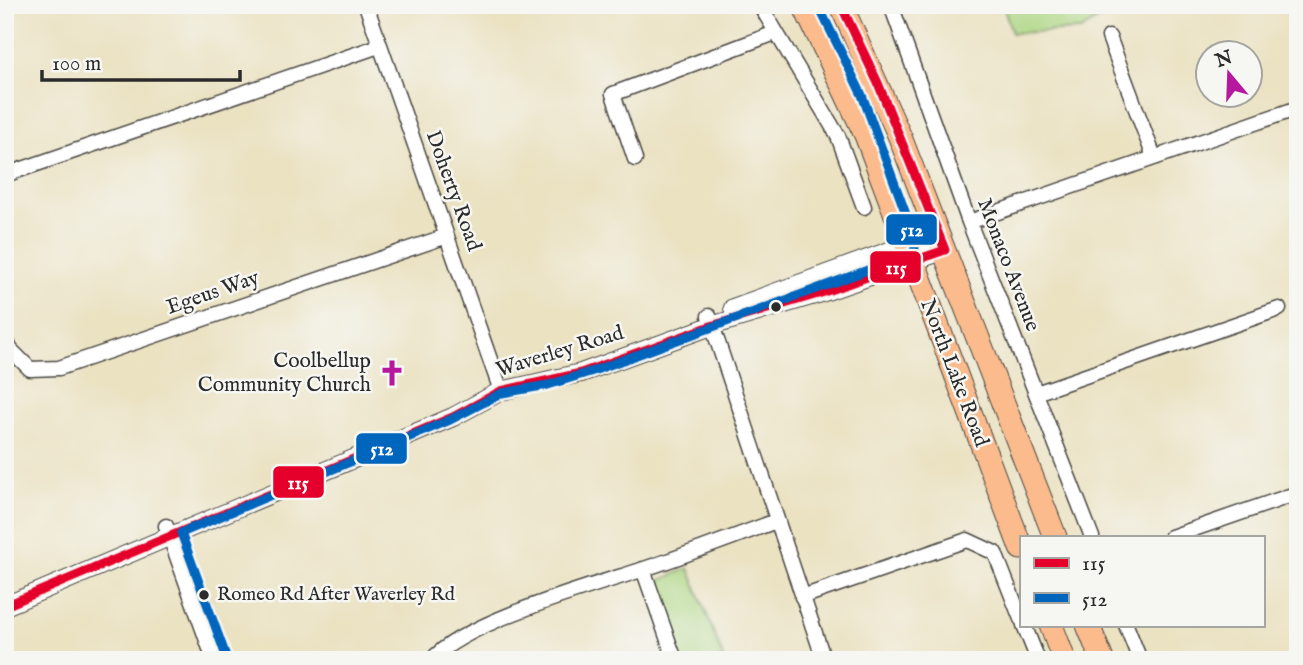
<svg xmlns="http://www.w3.org/2000/svg" width="1303" height="665" viewBox="0 0 1303 665" font-family="'IM FELL English',serif">
<style>
.green{fill:#abd580;stroke:#6b8056;stroke-width:2}
.lines{fill:none;stroke-linecap:round;stroke-linejoin:round}
.minor-casing{stroke:#484642;stroke-width:17}
.tertiary-casing{stroke:#484642;stroke-width:20}
.primary-casing{stroke:#484642;stroke-width:25}
.minor{stroke:#fff;stroke-width:14}
.tertiary{stroke:#fff;stroke-width:18}
.primary{stroke:#fbbb8c;stroke-width:23}
.bus-1-casing{stroke:#f6f6f2;stroke-width:14}
.bus-2-casing{stroke:#f6f6f2;stroke-width:14}
.bus-1{stroke:#e4002b;stroke-width:9}
.bus-2{stroke:#0065bd;stroke-width:9}
.bus-dot{fill:#2b2b2b;stroke:#f6f6f2;stroke-width:2.5}
.labels{text-anchor:middle;dominant-baseline:central;stroke-width:5;stroke-linejoin:round;paint-order:stroke}
.bus-label{font-size:19px;fill:#2b2b2b;stroke:#f6f6f2;text-anchor:start}
.street-label{font-size:21px;fill:#2b2b2b;stroke:#f6f6f2}
.poi-label{font-size:21px;fill:#2b2b2b;stroke:#f6f6f2;text-anchor:end}
.line-badge{stroke:#f6f6f2;stroke-width:2.5}
.badge-label{font-size:19px;text-anchor:middle;font-weight:bold;fill:#fff}
</style>
<rect width="100%" height="100%" fill="#f6f6f2"/>
<filter id="ink" filterUnits="userSpaceOnUse"><feTurbulence type="fractalNoise" baseFrequency=".0143" numOctaves="2"/><feDisplacementMap in="SourceGraphic" scale="14" xChannelSelector="R" yChannelSelector="G"/><feConvolveMatrix kernelMatrix="1 2 1 2 8 2 1 2 1" color-interpolation-filters="sRGB"/></filter>
<filter id="wash" filterUnits="userSpaceOnUse"><feTurbulence type="fractalNoise" baseFrequency=".00686" numOctaves="4" result="noise"/><feDisplacementMap in="SourceGraphic" scale="28" xChannelSelector="R" yChannelSelector="G"/><feGaussianBlur stdDeviation="1.57" result="paint"/><feColorMatrix in="noise" values="0 0 0 0 0 0 0 0 0 0 0 0 0 0 0 0 0 1.4 0 .05"/><feComposite in="paint" operator="in"/></filter>
<g filter="url(#wash)">
<rect width="100%" height="100%" fill="#ebe2c2"/>
<path class="green" d="M1003,5H1120L1081,30L1012,33Z
M689,568L724,660H672L653,583Z"/>
</g>
<g filter="url(#ink)">
<g class="lines">
<g class="minor-casing">
<path id="minor" d="M366,5L501,391
M760,5L838,136L864,207
M891,5L969,222L1092,537
M1109,37L1154,157
M635,159L613,94L775,33
M5,175L379,46
M969,222L1298,108
M709,316L824,660
M5,336L10,349L30,369L59,368L447,236
M1036,393L1279,309
M166,526L214,660
M1171,537L1298,493
M643,569L675,660
M802,597L967,540L995,553L1021,619
M1024,625L1038,660
M1126,625L1140,660
M432,660C462,623 592,586 641,570C686,555 731,538 776,521"/>
</g>
<g class="tertiary-casing">
<path id="tertiary" d="M733,308L939,233
M5,606L453,417L501,391L581,373L711,326L818,294L945,250"/>
</g>
<g class="primary-casing">
<path id="primary" d="M804,5L866,135L1021,548
M841,5L900,137L1055,537
M1051,625L1064,660
M1088,625L1102,660"/>
</g>
<use href="#minor" class="minor"/>
<use href="#tertiary" class="tertiary"/>
<use href="#primary" class="primary"/>
<g class="bus-1-casing">
<path id="bus-1" d="M5,606L453,417L501,391L581,373L711,326L818,294L945,250L878,83L841,5"/>
</g>
<g class="bus-2-casing">
<path id="bus-2" d="M226,656L181,533L450,420L502,393L548,385L593,371L914,253L916,241L862,95L818,5"/>
</g>
<use href="#bus-1" class="bus-1"/>
<use href="#bus-2" class="bus-2"/>
</g>
</g>
<defs>
<g id="church-bare" transform="scale(2.1)"><path d="M-1.2-6h2.4v3.5h3.3v2.4h-3.3V6h-2.4V-.1h-3.3v-2.4h3.3Z" fill="#b5179e" stroke="#f6f6f2" stroke-width="2.5" paint-order="stroke"/></g>
</defs>
<g fill-rule="evenodd">
<use href="#church-bare" x="392" y="373"/>
</g>
<g class="bus-dot">
<circle cx="776" cy="307" r="6"/>
<circle cx="204" cy="595" r="6"/>
</g>
<g class="labels">
<g class="bus-label">
<text x="217" y="595">Romeo Rd After Waverley Rd</text>
</g>
<g class="street-label">
<text transform="translate(453 191) rotate(70)">Doherty Road</text>
<text transform="translate(1008 265) rotate(69)">Monaco Avenue</text>
<text transform="translate(213 293) rotate(-19)">Egeus Way</text>
<text transform="translate(560 352) rotate(-17)">Waverley Road</text>
<text transform="translate(954 373) rotate(69)">North Lake Road</text>
</g>
<g class="poi-label">
<text x="371" y="361">Coolbellup<tspan x="371" dy="24">Community Church</tspan></text>
</g>
</g>
<g class="line-badge">
<rect x="885" y="213" width="53" height="33" rx="7" fill="#0065bd"/>
<rect x="869" y="250" width="53" height="34" rx="7" fill="#e4002b"/>
<rect x="355" y="432" width="53" height="33" rx="7" fill="#0065bd"/>
<rect x="272" y="465" width="53" height="34" rx="7" fill="#e4002b"/>
</g>
<g class="badge-label">
<text x="912" y="236">512</text>
<text x="896" y="274">115</text>
<text x="382" y="455">512</text>
<text x="298" y="489">115</text>
</g>
<rect width="1303" height="665" fill="none" stroke="#f6f6f2" stroke-width="28"/>
<rect x="1020" y="536" width="245" height="91" fill="#f6f6f2" stroke="#a5a5a2" stroke-width="2"/>
<rect x="1034" y="558" width="35" height="10" fill="#e4002b" stroke="#a5a5a2" stroke-width="2"/>
<text x="1082" y="570" font-size="21" fill="#2b2b2b">115</text>
<rect x="1034" y="593" width="35" height="10" fill="#0065bd" stroke="#a5a5a2" stroke-width="2"/>
<text x="1082" y="606" font-size="21" fill="#2b2b2b">512</text>
<g transform="translate(1229 74) rotate(341)"><circle r="33" fill="#f6f6f2" stroke="#a5a5a2" stroke-width="2"/>
<path d="M0-5L12 26L0 18L-12 26Z" fill="#b5179e"/>
<text y="-10" font-size="19" font-weight="bold" text-anchor="middle" fill="#2b2b2b">N</text>
</g>
<path d="M42 70v10h198v-10" fill="none" stroke="#2b2b2b" stroke-width="3.5"/>
<text x="52" y="70" font-size="21" fill="#2b2b2b" stroke="#f6f6f2" stroke-width="5" paint-order="stroke">100 m</text>
</svg>
